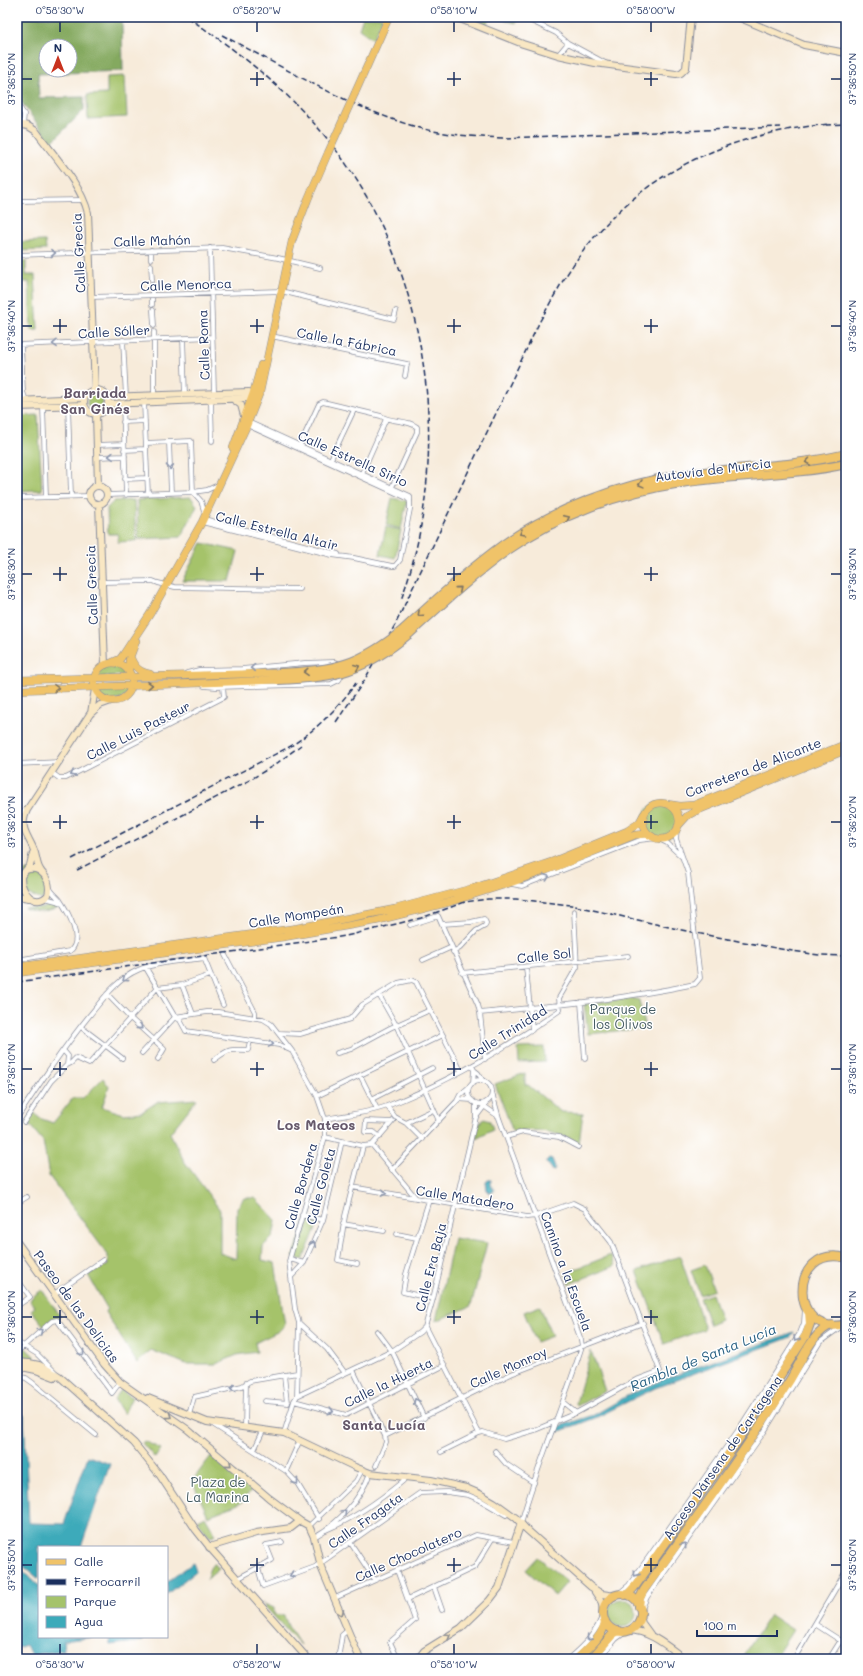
<svg xmlns="http://www.w3.org/2000/svg" width="863" height="1676" viewBox="0 0 863 1676" font-family="Mali,sans-serif">
<style>
.green{fill:#a5c36b;stroke:#607964}
.forest{fill:#84a95f;stroke:#506c5e;fill-rule:evenodd}
.water{fill:#3caaba;stroke:#2c6c8c}
.lines{fill:none;stroke-linecap:round;stroke-linejoin:round}
.street-casing{stroke:#898d9c;stroke-width:5.5}
.secondary-casing{stroke:#898d9c;stroke-width:8}
.primary-casing{stroke:#898d9c;stroke-width:8}
.highway-casing{stroke:#898d9c;stroke-width:10}
.street{stroke:#fff;stroke-width:4}
.secondary{stroke:#f9e7c3;stroke-width:6}
.primary{stroke:#f0c369;stroke-width:7}
.highway{stroke:#f0c369;stroke-width:8}
.rail{stroke:#1b2f5e;stroke-width:1.5;stroke-dasharray:6 3;stroke-linecap:butt}
.street-bridge-casing{stroke:#898d9c;stroke-width:5.5;stroke-linecap:butt}
.primary-bridge-casing{stroke:#898d9c;stroke-width:8;stroke-linecap:butt}
.highway-bridge-casing{stroke:#898d9c;stroke-width:10;stroke-linecap:butt}
.street-bridge{stroke:#fff;stroke-width:4}
.primary-bridge{stroke:#f0c369;stroke-width:7}
.highway-bridge{stroke:#f0c369;stroke-width:8}
.oneway{stroke:#8d97ae}
.oneway2{stroke:#7b7263}
.oneway3{stroke:#8a8b90}
.ticks{fill:none;stroke:#1b2f5e;stroke-width:1.5}
.labels{text-anchor:middle;dominant-baseline:central;stroke-width:3;stroke-linejoin:round;paint-order:stroke}
.street-label{font-size:13px;fill:#1b2f5e;stroke:#fff}
.park-label{font-size:13px;fill:#445b62;stroke:#fff}
.neighbourhood-label{font-size:14px;font-weight:bold;fill:#66596b;stroke:#fff}
.water-label{font-size:14px;font-style:italic;fill:#286083;stroke:#fff}
.neatline{fill:none;stroke:#1b2f5e;stroke-width:1.5}
.ticks-label{font-size:10px;text-anchor:middle;fill:#1b2f5e}
</style>
<rect width="100%" height="100%" fill="#fff"/>
<filter id="ink" filterUnits="userSpaceOnUse"><feTurbulence type="fractalNoise" baseFrequency=".025" numOctaves="2"/><feDisplacementMap in="SourceGraphic" scale="8" xChannelSelector="R" yChannelSelector="G"/><feConvolveMatrix kernelMatrix="1 2 1 2 8 2 1 2 1" color-interpolation-filters="sRGB"/></filter>
<filter id="wash" filterUnits="userSpaceOnUse"><feTurbulence type="fractalNoise" baseFrequency=".012" numOctaves="4" result="noise"/><feDisplacementMap in="SourceGraphic" scale="16" xChannelSelector="R" yChannelSelector="G"/><feGaussianBlur stdDeviation="0.9" result="paint"/><feColorMatrix in="noise" values="0 0 0 0 0 0 0 0 0 0 0 0 0 0 0 0 0 1.4 0 .05"/><feComposite in="paint" operator="in"/></filter>
<g filter="url(#wash)">
<rect width="100%" height="100%" fill="#f7ebda"/>
<path class="green" d="M363,17H383L373,39L359,29Z
M470,17H490L487,24Z
M491,17H513L517,19L516,23Z
M125,76L127,117L88,119L87,95L107,94V77Z
M45,241L46,250L17,251V242Z
M17,261H26V275H35L38,330H31L29,282H17Z
M87 402a8 8 0 1 1 16 0a8 8 0 1 1-16 0Z
M38,415L42,490L17,491V416Z
M191,497L197,506L181,537L138,539L137,500Z
M392,498L407,501L401,529L386,525Z
M134,500L136,541L118,542V534H108L107,508L114,501Z
M386,527L401,530L395,558L380,555Z
M202,543L238,551L230,581H182Z
M115,663L124,667L130,674L94,678C98,668 104,665 115,663Z
M131,686C126,703 104,707 95,689Z
M643 821a18 18 0 1 1 36 0a18 18 0 1 1-36 0Z
M26,870L43,873L49,889L42,900L25,893L24,872Z
M52,903L58,906L57,908C45,914 35,912 24,908H42Z
M631,998L639,1000L645,1028L588,1034L584,1004Z
M544,1047L545,1062L519,1063L518,1048Z
M525,1073V1085H528L561,1112L583,1113L579,1143C559,1133 535,1127 513,1132L495,1084Z
M103,1078L109,1087L102,1107L124,1114L142,1112L157,1102L197,1099L170,1133L184,1161L220,1210V1253L236,1259L237,1208L244,1198H255L276,1220L273,1237L263,1246L262,1260L275,1263L285,1325L279,1331L255,1343L257,1352L237,1355L216,1364H186L151,1350L137,1363L105,1312L107,1308L88,1275L108,1265V1255L49,1176L43,1141L27,1122L34,1112L39,1118L53,1123L73,1098H83Z
M484,1119L490,1121L493,1129L476,1138L479,1123Z
M306,1220L318,1223L303,1260L293,1257Z
M454,1238L487,1243L471,1306L436,1321Z
M611,1255L615,1266L569,1284L565,1273Z
M680,1256L705,1329L664,1344L637,1271Z
M705,1265L714,1290L700,1295L691,1270Z
M42,1290L60,1316L52,1319L44,1326L31,1310L35,1307L30,1301L32,1297Z
M712,1294L721,1320L710,1325L700,1298Z
M540,1306L552,1336L536,1342L524,1312Z
M23,1346L34,1356L32,1363L17,1362V1352Z
M591,1351L605,1391L577,1406L576,1403Z
M121,1390L132,1397L124,1414L114,1399Z
M144,1441L161,1449L155,1458L142,1443Z
M211,1456L253,1488L241,1503L208,1516L192,1481Z
M205,1516L216,1535L211,1537L208,1535L197,1520Z
M538,1557L567,1582L555,1596L526,1570Z
M214,1563L219,1569L206,1580L210,1568Z
M608 1613a14 14 0 1 1 28 0a14 14 0 1 1-28 0Z
M262,1603L274,1608V1614L284,1616L288,1626L300,1645Z
M770,1615L793,1630L774,1659H745L742,1657Z"/>
<path class="forest" d="M17,17H122L123,71L38,74L39,98L84,97V110L51,143L17,96ZM46,46H70V70H46Z"/>
<path class="water" d="M549,1158L552,1159L555,1167L554,1171L551,1170L550,1166L545,1162Z
M488,1180H491V1185L494,1190L493,1192L490,1193L487,1190L486,1182Z
M794,1332L791,1337L655,1388L595,1418L555,1433L557,1427L594,1415L627,1396L662,1380Z
M17,1415H24L29,1523L64,1524L88,1456L110,1464L81,1547H39V1579L17,1561Z
M193,1563L196,1571L167,1594V1582Z
M17,1567L39,1585V1637H94L63,1641L64,1650L31,1655L26,1645L17,1648Z
M109,1637H143V1641L110,1645Z"/>
</g>
<g filter="url(#ink)">
<g class="lines">
<g class="street-casing">
<path id="street" d="M523,17L556,33L568,43
M558,55L568,43L607,64
M17,104L24,114L23,125
M17,201L84,200
M210,248L214,393L211,403L212,441
M151,250V259
M17,255L222,248L278,258L320,268
M151,265L152,280
M152,285V305
M91,297L281,291L394,319L396,311
M153,310L154,326
M154,332V396
M271,336L407,364L405,376
M183,338L185,395
M123,340L126,397
M17,345L212,337
M21,345L23,392L26,401
M144,402L148,494
M123,403L126,495
M68,405L71,496
M43,406L46,497
M123,422L145,421
M247,425L407,498L410,501
M169,442L171,493
M146,443L191,441L193,492
M97,445L124,444
M300,445L319,404L323,402L381,416C392,423 407,419 417,427V432L392,487
M124,450L146,449
M97,457L125,456
M331,459L354,410
M362,473L386,419
M125,479L147,478
M193,492L201,501L205,514
M108,495L193,492L207,490L218,485
M17,498L89,496
M204,519L338,554
M202,522L332,555L354,558L392,566H395L400,560L410,509V496L248,422
M102,582L153,581L158,583L175,587L300,589
M187,673L199,670L242,669L305,663L334,662L341,664
M204,686L216,687L331,684L339,680L343,673
M17,764L60,762
M52,773L59,778H66L224,697L223,687
M17,813L27,810
M17,817L23,829
M677,828L676,839L688,873L694,928
M659,839L667,843L681,856
M512,884L522,886L640,840L657,838
M45,898L60,902
M442,924L471,922L484,919L486,923L485,926L476,931L460,948L453,952
M410,925L438,916L478,1005L480,1013L485,1059
M225,955L255,1012V1018
M17,960L70,951C84,940 68,912 60,900C57,896 52,893 50,888
M423,960L452,947
M526,967L532,1030
M146,968L175,1017L180,1020L186,1031
M462,973L628,956
M182,985L193,1014
M107,994L130,1018L164,1049L158,1059
M379,995L396,1025L439,1121
M581,1002L585,1059
M480,1013C552,1006 624,999 695,984L700,978L695,935
M175,1017L207,1012H218L263,1019L271,1024L292,1051L317,1096L325,1119V1137L289,1261L295,1309L299,1323L297,1396
M81,1027L122,1058
M186,1031L279,1045L290,1050
M279,1033L300,1034L350,1019L362,1005L398,983L412,980L416,982L461,1071
M142,1053L175,1017
M337,1053L351,1049L390,1028L430,1010
M214,1060C229,1049 228,1049 248,1050L250,1041
M67,1065L71,1063L76,1058L89,1064L157,988L182,985L210,975
M472,1066L474,1070L473,1083
M474,1070L478,1073L483,1081
M360,1075L377,1109
M468 1092a12 12 0 1 1 24 0a12 12 0 1 1-24 0Z
M492,1093L499,1118L581,1340L582,1346C563,1406 538,1463 521,1523
M317,1096L443,1035
M372,1099L432,1068
M458,1099L472,1100
M481,1104L498,1116
M387,1106L395,1117L406,1123L422,1139
M476,1117L485,1105
M17,1118C40,1083 63,1048 89,1016C103,999 117,979 138,970C156,962 184,961 204,958L223,1005
M325,1119C345,1115 368,1113 387,1106C449,1082 506,1048 560,1010L559,998L577,967L574,911
M24,1122L51,1081L67,1065L68,1056L63,1050
M406,1123L433,1110
M325,1137L363,1146L372,1145L416,1198
M380,1137L374,1132H365L366,1121L392,1122
M506,1137L523,1132L559,1137L578,1147
M372,1145L393,1121
M392,1170L457,1101L460,1095L469,1087
M352,1187L527,1217L536,1216L573,1203L585,1209L611,1242L660,1371L636,1380L576,1413L535,1430L504,1439L483,1432L479,1433L441,1452
M429,1200L406,1274L403,1292L433,1299
M17,1203L27,1197
M302,1215L323,1220
M343,1224L384,1231
M397,1234L417,1238
M290,1259L304,1263
M357,1264L338,1260L345,1216L363,1146
M292,1276L304,1263L323,1220L342,1141
M17,1279L30,1297L17,1306
M54,1294L103,1260
M299,1323L327,1349L345,1373
M425,1327L479,1433
M377,1331L392,1351L424,1418
M17,1342L37,1354L57,1374
M17,1352L52,1321L57,1320L112,1393L120,1382
M353,1370L385,1436L386,1442L376,1466
M284,1375L287,1403
M17,1376L26,1378L33,1383L96,1435
M265,1401L288,1403
M294,1401L346,1415L445,1365
M564,1403L576,1413
M189,1415L194,1397L242,1386L250,1381L297,1373
M214,1425L286,1471L297,1483L319,1519
M245,1427L246,1383
M284,1433L294,1401L297,1396L392,1351L420,1332L425,1327L433,1299L476,1117V1103
M385,1436L511,1374L643,1323
M254,1450L264,1429
M495,1451L506,1464L534,1483
M286,1471L300,1440
M309,1526L356,1481L362,1470
M326,1530C355,1518 379,1501 403,1481L404,1478
M314,1537C338,1524 361,1499 370,1473
M350,1542L375,1580
M258,1568L263,1586L315,1567L420,1493L447,1492L468,1495L480,1500L506,1515L507,1512
M397,1570L415,1620L390,1642L398,1659
M237,1579L272,1560L266,1545L282,1542
M434,1587L442,1610
M617,1595L629,1585L739,1429L800,1333L804,1323L805,1309
M335,1598L476,1535L514,1542
M408,1599L475,1567L492,1539
M640,1613L647,1597L764,1432L820,1342L842,1326
M815,1624L846,1644
M338,1659L342,1635L348,1630
M568,1659C583,1646 598,1632 603,1613
M599,1659L616,1639L627,1631
M794,1659L846,1571
M829,1659L841,1640"/>
</g>
<g class="secondary-casing">
<path id="secondary" d="M455,17L523,44L558,55L595,63L676,74L681,73L686,68L691,17
M738,17L804,45L846,53
M17,124L28,126L36,131C53,155 81,184 88,213L95,390
M84 402a12 12 0 1 1 24 0a12 12 0 1 1-24 0Z
M106,397L249,392L253,394
M233,399L241,405L244,416
M17,401L84,398
M108,404L249,398L252,397
M17,407L84,405
M96,414L98,486
M89 495a9 9 0 1 1 18 0a9 9 0 1 1-18 0Z
M99,504L105,665
M91,713L95,689
M41,871C37,866 37,860 35,853C29,835 18,830 27,810L90,714L100,705L111,701
M21,878C21,892 35,909 48,895C52,881 41,864 26,870
M17,886L22,875L30,865L33,853
M17,896L29,898
M17,1242L104,1364L120,1382L187,1429L269,1498L300,1521L309,1526L314,1537L321,1567L360,1659
M17,1362L29,1363L39,1365L59,1376L134,1443L159,1474L196,1530L211,1549L308,1659
M17,1366L36,1370L54,1377
M148,1398L207,1422L284,1433L355,1467L370,1473L431,1480L466,1488L480,1494L494,1502L516,1518L526,1529L591,1587L602,1594L615,1596
M209,1547L256,1533L291,1528L300,1521
M595,1592L601,1601L603,1609
M640,1616L642,1623L650,1634
M629,1630C651,1631 668,1647 685,1659
M418,1659L424,1651L461,1628L489,1601L499,1588L521,1523"/>
</g>
<g class="primary-casing">
<path id="primary" d="M355,93L389,17
M233,448L253,394L261,365
M130,656C134,667 139,672 150,674
M94 682a19 19 0 1 1 38 0a19 19 0 1 1-38 0Z
M111,663L120,659L123,655L150,614L202,522L247,425L260,392L292,241L308,199L328,153
M129,672V660L136,641
M17,680L278,673
M17,690L278,680
M643 821a18 18 0 1 1 36 0a18 18 0 1 1-36 0Z
M667,804L680,806L694,805L846,744
M678,826L687,816L696,811L846,750
M17,967L297,928L395,909L474,888L554,861L627,831L639,823L644,814
M17,973L284,937L375,921L450,902L507,884L556,867L635,835L646,834L652,836"/>
</g>
<g class="highway-casing">
<path id="highway" d="M404,629C436,599 468,570 504,544C554,509 619,485 680,475C736,467 792,467 846,454
M409,634C441,605 473,575 508,550C558,515 621,492 681,483C736,474 792,476 846,464
M846,1258C788,1243 788,1339 846,1324
M603 1613a19 19 0 1 1 38 0a19 19 0 1 1-38 0Z
M625,1595L629,1593L636,1585L744,1432L806,1335L810,1324L809,1312
M639,1607L640,1598L644,1590C694,1521 744,1452 790,1380C800,1364 813,1330 832,1325
M577,1659C587,1649 604,1636 605,1621
M591,1659L613,1634L619,1631"/>
</g>
<use href="#street" class="street"/>
<use href="#secondary" class="secondary"/>
<use href="#primary" class="primary"/>
<use href="#highway" class="highway"/>
<path class="rail" d="M187,17C238,51 285,88 325,136C428,261 456,448 401,600
M222,35C285,68 355,111 424,129C450,135 476,137 503,138L780,127
M826,125L846,124
M336,722L364,681L395,625L540,321C553,298 565,275 581,254C642,171 730,133 830,124
M72,859L291,746C317,729 338,708 356,683
M77,870L248,781L276,764L301,745
M17,982L346,936L421,918L465,902L488,899H516L571,905L691,932L786,950L819,955L846,956"/>
<g class="street-bridge-casing">
<path id="street-bridge" d="M694,928L695,935"/>
</g>
<g class="primary-bridge-casing">
<path id="primary-bridge" d="M328,153L355,93"/>
</g>
<g class="highway-bridge-casing">
<path id="highway-bridge" d="M278,673C334,671 360,665 404,629
M278,680C335,678 364,672 409,634"/>
</g>
<use href="#street-bridge" class="street-bridge"/>
<use href="#primary-bridge" class="primary-bridge"/>
<use href="#highway-bridge" class="highway-bridge"/>
</g>
<defs><path id="oneway-chevron" d="M-2-3.5L2.5 0L-2 3.5" fill="none" stroke-width="1.6" stroke-linecap="round" stroke-linejoin="round"/></defs>
<g class="oneway">
<use href="#oneway-chevron" transform="translate(53 253) rotate(-2)"/>
<use href="#oneway-chevron" transform="translate(55 344) rotate(178)"/>
<use href="#oneway-chevron" transform="translate(111 456) rotate(177)"/>
<use href="#oneway-chevron" transform="translate(170 467) rotate(88)"/>
<use href="#oneway-chevron" transform="translate(253 668) rotate(175)"/>
<use href="#oneway-chevron" transform="translate(73 774) rotate(153)"/>
<use href="#oneway-chevron" transform="translate(547 877) rotate(-20)"/>
<use href="#oneway-chevron" transform="translate(125 979) rotate(143)"/>
<use href="#oneway-chevron" transform="translate(140 1027) rotate(41)"/>
<use href="#oneway-chevron" transform="translate(271 1044) rotate(9)"/>
<use href="#oneway-chevron" transform="translate(384 1193) rotate(11)"/>
<use href="#oneway-chevron" transform="translate(313 1244) rotate(-67)"/>
<use href="#oneway-chevron" transform="translate(40 1331) rotate(-39)"/>
<use href="#oneway-chevron" transform="translate(796 1339) rotate(122)"/>
<use href="#oneway-chevron" transform="translate(82 1353) rotate(53)"/>
<use href="#oneway-chevron" transform="translate(233 1388) rotate(167)"/>
<use href="#oneway-chevron" transform="translate(416 1401) rotate(-115)"/>
<use href="#oneway-chevron" transform="translate(331 1411) rotate(16)"/>
<use href="#oneway-chevron" transform="translate(296 1482) rotate(51)"/>
<use href="#oneway-chevron" transform="translate(344 1512) rotate(-45)"/>
<use href="#oneway-chevron" transform="translate(684 1545) rotate(-54)"/>
<use href="#oneway-chevron" transform="translate(636 1574) rotate(125)"/>
<use href="#oneway-chevron" transform="translate(292 1575) rotate(160)"/>
<use href="#oneway-chevron" transform="translate(589 1638) rotate(132)"/>
</g>
<g class="oneway2">
<use href="#oneway-chevron" transform="translate(808 462) rotate(172)"/>
<use href="#oneway-chevron" transform="translate(641 484) rotate(165)"/>
<use href="#oneway-chevron" transform="translate(567 518) rotate(-25)"/>
<use href="#oneway-chevron" transform="translate(522 533) rotate(150)"/>
<use href="#oneway-chevron" transform="translate(459 589) rotate(-40)"/>
<use href="#oneway-chevron" transform="translate(420 614) rotate(137)"/>
<use href="#oneway-chevron" transform="translate(357 667) rotate(-23)"/>
<use href="#oneway-chevron" transform="translate(306 672) rotate(177)"/>
<use href="#oneway-chevron" transform="translate(150 685) rotate(-2)"/>
<use href="#oneway-chevron" transform="translate(56 688) rotate(-2)"/>
</g>
<g class="oneway3">
<use href="#oneway-chevron" transform="translate(169 1416) rotate(36)"/>
<use href="#oneway-chevron" transform="translate(229 1464) rotate(40)"/>
<use href="#oneway-chevron" transform="translate(341 1613) rotate(68)"/>
<use href="#oneway-chevron" transform="translate(448 1636) rotate(-31)"/>
</g>
</g>
<path class="ticks" d="M60,22V32M257,22V32M454,22V32M651,22V32M257,72V86M454,72V86M651,72V86M22,79H32M250,79H264M447,79H461M644,79H658M831,79H841M60,319V333M257,319V333M454,319V333M651,319V333M22,326H32M53,326H67M250,326H264M447,326H461M644,326H658M831,326H841M60,567V581M257,567V581M454,567V581M651,567V581M22,574H32M53,574H67M250,574H264M447,574H461M644,574H658M831,574H841M60,815V829M257,815V829M454,815V829M651,815V829M22,822H32M53,822H67M250,822H264M447,822H461M644,822H658M831,822H841M60,1062V1076M257,1062V1076M454,1062V1076M651,1062V1076M22,1069H32M53,1069H67M250,1069H264M447,1069H461M644,1069H658M831,1069H841M60,1310V1324M257,1310V1324M454,1310V1324M651,1310V1324M22,1317H32M53,1317H67M250,1317H264M447,1317H461M644,1317H658M831,1317H841M257,1558V1572M454,1558V1572M651,1558V1572M22,1565H32M250,1565H264M447,1565H461M644,1565H658M831,1565H841M60,1644V1654M257,1644V1654M454,1644V1654M651,1644V1654"/>
<g class="labels">
<g class="street-label">
<text transform="translate(152 240) rotate(-2)">Calle Mahón</text>
<text transform="translate(78 253) rotate(-93)">Calle Grecia</text>
<text transform="translate(186 284) rotate(-2)">Calle Menorca</text>
<text transform="translate(114 331) rotate(-3)">Calle Sóller</text>
<text transform="translate(347 341) rotate(11)">Calle la Fábrica</text>
<text transform="translate(203 345) rotate(-92)">Calle Roma</text>
<text transform="translate(353 458) rotate(24)">Calle Estrella Sirio</text>
<text transform="translate(713 469) rotate(-7)">Autovía de Murcia</text>
<text transform="translate(277 530) rotate(14)">Calle Estrella Altair</text>
<text transform="translate(91 585) rotate(-92)">Calle Grecia</text>
<text transform="translate(138 730) rotate(-27)">Calle Luis Pasteur</text>
<text transform="translate(753 767) rotate(-21)">Carretera de Alicante</text>
<text transform="translate(296 915) rotate(-9)">Calle Mompeán</text>
<text transform="translate(544 955) rotate(-6)">Calle Sol</text>
<text transform="translate(507 1032) rotate(-32)">Calle Trinidad</text>
<text transform="translate(300 1186) rotate(-74)">Calle Bordera</text>
<text transform="translate(320 1186) rotate(-75)">Calle Goleta</text>
<text transform="translate(465 1197) rotate(9)">Calle Matadero</text>
<text transform="translate(430 1267) rotate(-76)">Calle Era Baja</text>
<text transform="translate(567 1271) rotate(70)">Camino a la Escuela</text>
<text transform="translate(77 1306) rotate(54)">Paseo de las Delicias</text>
<text transform="translate(508 1367) rotate(-24)">Calle Monroy</text>
<text transform="translate(388 1382) rotate(-26)">Calle la Huerta</text>
<text transform="translate(722 1457) rotate(-55)">Acceso Dársena de Cartagena</text>
<text transform="translate(365 1520) rotate(-35)">Calle Fragata</text>
<text transform="translate(408 1554) rotate(-24)">Calle Chocolatero</text>
</g>
<g class="park-label">
<text x="623" y="1008">Parque de<tspan x="623" dy="15">los Olivos</tspan></text>
<text x="218" y="1481">Plaza de<tspan x="218" dy="15">La Marina</tspan></text>
</g>
<g class="neighbourhood-label">
<text x="95" y="392">Barriada<tspan x="95" dy="16">San Ginés</tspan></text>
<text x="316" y="1124">Los Mateos</text>
<text x="384" y="1424">Santa Lucía</text>
</g>
<g class="water-label">
<text transform="translate(703 1357) rotate(-22)">Rambla de Santa Lucía</text>
</g>
</g>
<rect width="863" height="1676" fill="none" stroke="#fff" stroke-width="44"/>
<rect x="38" y="1546" width="130" height="92" fill="#ffffff" stroke="#a4acbf"/>
<rect x="46" y="1559" width="20" height="6" fill="#f0c369" stroke="#a4acbf"/>
<text x="74" y="1566" font-size="12" fill="#1b2f5e">Calle</text>
<rect x="46" y="1579" width="20" height="6" fill="#1b2f5e" stroke="#a4acbf"/>
<text x="74" y="1586" font-size="12" fill="#1b2f5e">Ferrocarril</text>
<rect x="46" y="1596" width="20" height="12" fill="#a5c36b" stroke="#a4acbf"/>
<text x="74" y="1606" font-size="12" fill="#1b2f5e">Parque</text>
<rect x="46" y="1616" width="20" height="12" fill="#3caaba" stroke="#a4acbf"/>
<text x="74" y="1626" font-size="12" fill="#1b2f5e">Agua</text>
<g transform="translate(58 58)"><circle r="19" fill="#ffffff" stroke="#a4acbf"/>
<path d="M0-3L7 15L0 10L-7 15Z" fill="#c8321e"/>
<text y="-6" font-size="11" font-weight="bold" text-anchor="middle" fill="#1b2f5e">N</text>
</g>
<path d="M697 1630v6h80v-6" fill="none" stroke="#1b2f5e" stroke-width="2"/>
<text x="703" y="1630" font-size="12" fill="#1b2f5e" stroke="#ffffff" stroke-width="3" paint-order="stroke">100 m</text>
<rect x="22" y="22" width="819" height="1632" class="neatline"/>
<g class="ticks-label">
<text x="60" y="14">0°58'30"W</text>
<text x="257" y="14">0°58'20"W</text>
<text x="454" y="14">0°58'10"W</text>
<text x="651" y="14">0°58'00"W</text>
<text transform="translate(11 79) rotate(-90)" y="4">37°36'50"N</text>
<text transform="translate(852 79) rotate(-90)" y="4">37°36'50"N</text>
<text transform="translate(11 326) rotate(-90)" y="4">37°36'40"N</text>
<text transform="translate(852 326) rotate(-90)" y="4">37°36'40"N</text>
<text transform="translate(11 574) rotate(-90)" y="4">37°36'30"N</text>
<text transform="translate(852 574) rotate(-90)" y="4">37°36'30"N</text>
<text transform="translate(11 822) rotate(-90)" y="4">37°36'20"N</text>
<text transform="translate(852 822) rotate(-90)" y="4">37°36'20"N</text>
<text transform="translate(11 1069) rotate(-90)" y="4">37°36'10"N</text>
<text transform="translate(852 1069) rotate(-90)" y="4">37°36'10"N</text>
<text transform="translate(11 1317) rotate(-90)" y="4">37°36'00"N</text>
<text transform="translate(852 1317) rotate(-90)" y="4">37°36'00"N</text>
<text transform="translate(11 1565) rotate(-90)" y="4">37°35'50"N</text>
<text transform="translate(852 1565) rotate(-90)" y="4">37°35'50"N</text>
<text x="60" y="1668">0°58'30"W</text>
<text x="257" y="1668">0°58'20"W</text>
<text x="454" y="1668">0°58'10"W</text>
<text x="651" y="1668">0°58'00"W</text>
</g>
</svg>
